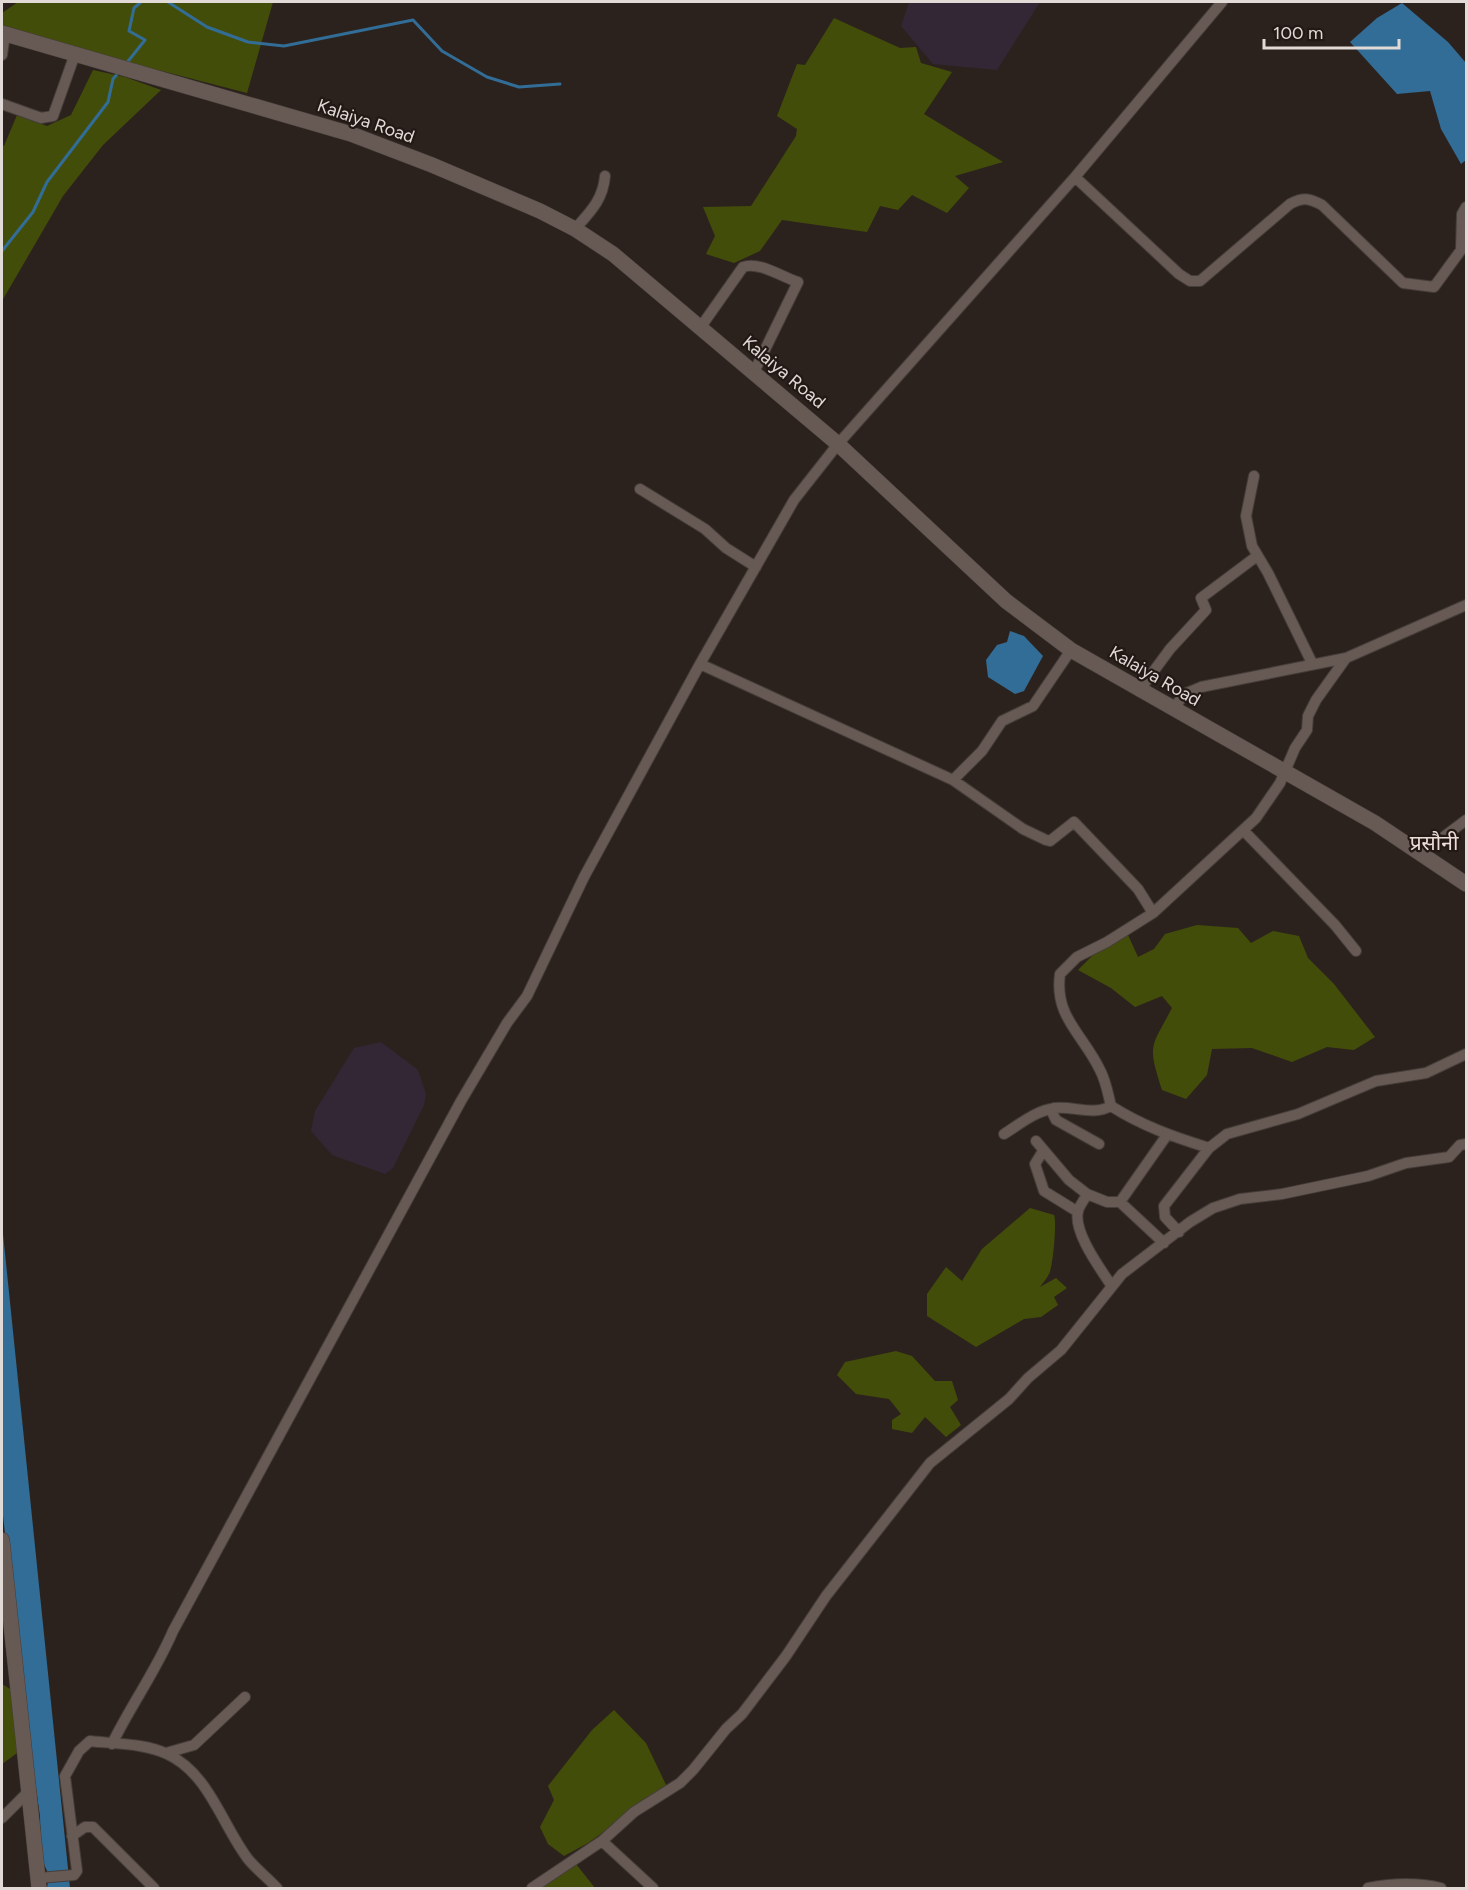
<svg xmlns="http://www.w3.org/2000/svg" width="1468" height="1890" viewBox="0 0 1468 1890" font-family="Figtree,'Noto Sans Devanagari',sans-serif">
<style>
.industrial{fill:#332735}
.green{fill:#434d0a}
.water{fill:#326d97}
.lines{fill:none;stroke-linecap:round;stroke-linejoin:round}
.stream{stroke:#326d97;stroke-width:3}
.street-casing{stroke:#453d39;stroke-width:12}
.secondary-casing{stroke:#453d39;stroke-width:16}
.street{stroke:#675a55;stroke-width:10}
.secondary{stroke:#675a55;stroke-width:15}
.labels{text-anchor:middle;dominant-baseline:central;stroke-width:4.5;stroke-linejoin:round;paint-order:stroke}
.street-label{font-size:18px;fill:#e2dad7;stroke:#221814}
.quarter-label{font-size:21px;fill:#ecddd7;stroke:#221814}
</style>
<rect width="100%" height="100%" fill="#2c221d"/>
<path class="industrial" d="M909,2H1040L997,70L933,64L901,26Z
M381,1042L418,1070L426,1094L424,1105L393,1168L385,1174L332,1155L311,1131L315,1111L354,1048Z"/>
<path class="green" d="M18,2H273L247,93L100,55L2,25V13Z
M834,18L900,48L916,47L921,63L952,72L924,114L1003,162L955,176L969,188L947,213L912,195L898,210L880,206L867,232L782,220L760,251L734,263L706,254L715,236L703,207L751,206L796,136L797,129L777,116L797,64L805,65Z
M93,70L125,77L161,90L103,145L63,196L2,301V145L4,146L17,115L47,126L71,115Z
M1197,925L1238,928L1251,943L1273,931L1299,936L1308,958L1334,984L1375,1037L1354,1050L1327,1047L1292,1062L1252,1048L1212,1049L1207,1075L1186,1099L1162,1090C1147,1043 1151,1048 1172,1008L1162,996L1135,1007L1111,988L1078,970L1094,954L1128,935L1138,957L1154,949L1165,934Z
M1030,1208L1054,1215C1057,1221 1053,1267 1049,1274C1047,1278 1043,1283 1040,1287L1056,1278L1067,1288L1054,1297L1058,1305L1041,1317L1024,1319L976,1347L927,1316V1294L946,1267L962,1281L982,1249Z
M896,1351L912,1356L935,1381H952L958,1400L950,1407L961,1425L946,1437L925,1417L912,1433L892,1429V1420L901,1414L889,1399L856,1394L837,1375L845,1362Z
M2,1684L15,1692L20,1751L2,1764Z
M614,1710L646,1743L667,1787L588,1843L564,1856L548,1844L540,1827L554,1800L548,1786L592,1730Z
M576,1864L595,1888H540Z"/>
<path class="water" d="M1402,3L1448,42L1466,63V160L1461,164L1441,129L1430,91L1397,94L1350,42L1377,18Z
M1010,631L1024,636L1043,656L1024,691L1015,694L988,677L986,660L997,645L1007,642Z
M2,1224L70,1888H47L49,1875L41,1858L40,1816L26,1719L2,1507Z"/>
<g class="lines">
<path class="stream" d="M168,2L207,27L248,42L284,46L413,20L442,51L487,77L519,87L560,84
M125,65L145,40L129,31L134,8L141,2
M2,251L33,212L47,182L108,102L113,79L119,72"/>
<g class="street-casing">
<path id="street" d="M2,55L5,34
M2,104L41,118L53,116L75,54
M1075,177L1179,274L1190,281H1200L1290,204C1303,197 1309,198 1322,205L1403,283L1434,287L1461,250L1462,214L1466,207
M575,229C590,212 603,200 605,176
M700,328L743,267C759,261 782,277 798,282L754,372
M1254,476L1246,516L1252,546L1268,573L1312,663
M640,489L705,529L726,548L756,567
M1139,691L1170,649L1206,610L1201,598L1257,556
M1173,710L1184,694L1201,687L1346,658L1466,605
M953,780L982,751L1002,721L1033,706L1071,650
M1244,831L1335,925L1356,951
M1421,854L1466,820
M1153,913L1138,889L1074,822L1050,841L1046,840L1023,829L953,780L700,664L794,500L838,444L1075,177L1222,2
M1054,1108L1052,1112L1056,1120L1099,1144
M1004,1134C1020,1124 1035,1111 1055,1108C1074,1106 1093,1116 1111,1106
M1036,1141L1069,1180L1087,1194C1085,1199 1079,1206 1078,1211C1073,1232 1100,1268 1111,1285
M1209,1148C1174,1137 1142,1126 1111,1106C1108,1094 1106,1081 1100,1070C1083,1034 1054,1017 1060,974L1077,957L1107,942L1153,913L1256,818L1280,783L1295,748L1307,730L1308,716L1316,700L1346,658
M1043,1151L1035,1164L1044,1191L1078,1212
M1087,1194L1107,1202H1120L1167,1135
M1120,1202L1164,1243
M1179,1232L1165,1217L1164,1206L1209,1148L1227,1134L1298,1114L1376,1081L1426,1073L1466,1054
M112,1744C131,1705 156,1671 173,1631L461,1101L507,1023L527,996L584,877L700,664
M166,1753L194,1745L245,1697
M2,1818L30,1790
M72,1836L85,1827H93L154,1888
M602,1841L653,1888
M39,1878L74,1875L77,1871L65,1776L79,1751L90,1741C113,1744 145,1743 167,1754C209,1773 222,1825 248,1859C256,1869 268,1878 277,1888
M532,1888L602,1841L634,1812L680,1783L693,1770L726,1729L742,1714L786,1656L826,1596L930,1463L1009,1399L1028,1378L1061,1350L1122,1274L1190,1222L1213,1208L1240,1199L1282,1194L1368,1176L1406,1163L1449,1157L1460,1145L1466,1144
M1368,1888C1393,1883 1416,1882 1441,1888"/>
</g>
<g class="secondary-casing">
<path id="secondary" d="M2,33L351,134L432,165L540,211L575,229L613,254L838,444L1006,601L1071,650L1375,823L1466,884
M2,1540L39,1888"/>
</g>
<use href="#street" class="street"/>
<use href="#secondary" class="secondary"/>
</g>
<g class="labels">
<g class="street-label">
<text transform="translate(366 121) rotate(19)">Kalaiya Road</text>
<text transform="translate(784 372) rotate(40)">Kalaiya Road</text>
<text transform="translate(1155 676) rotate(30)">Kalaiya Road</text>
</g>
<g class="quarter-label">
<text x="1434" y="842">प्रसौनी</text>
</g>
</g>
<rect width="1468" height="1890" fill="none" stroke="#e2dad7" stroke-width="6"/>
<path d="M1264 39v9h135v-9" fill="none" stroke="#e2dad7" stroke-width="3"/>
<text x="1273" y="39" font-size="18" fill="#e2dad7" stroke="#221814" stroke-width="4.5" paint-order="stroke">100 m</text>
</svg>
